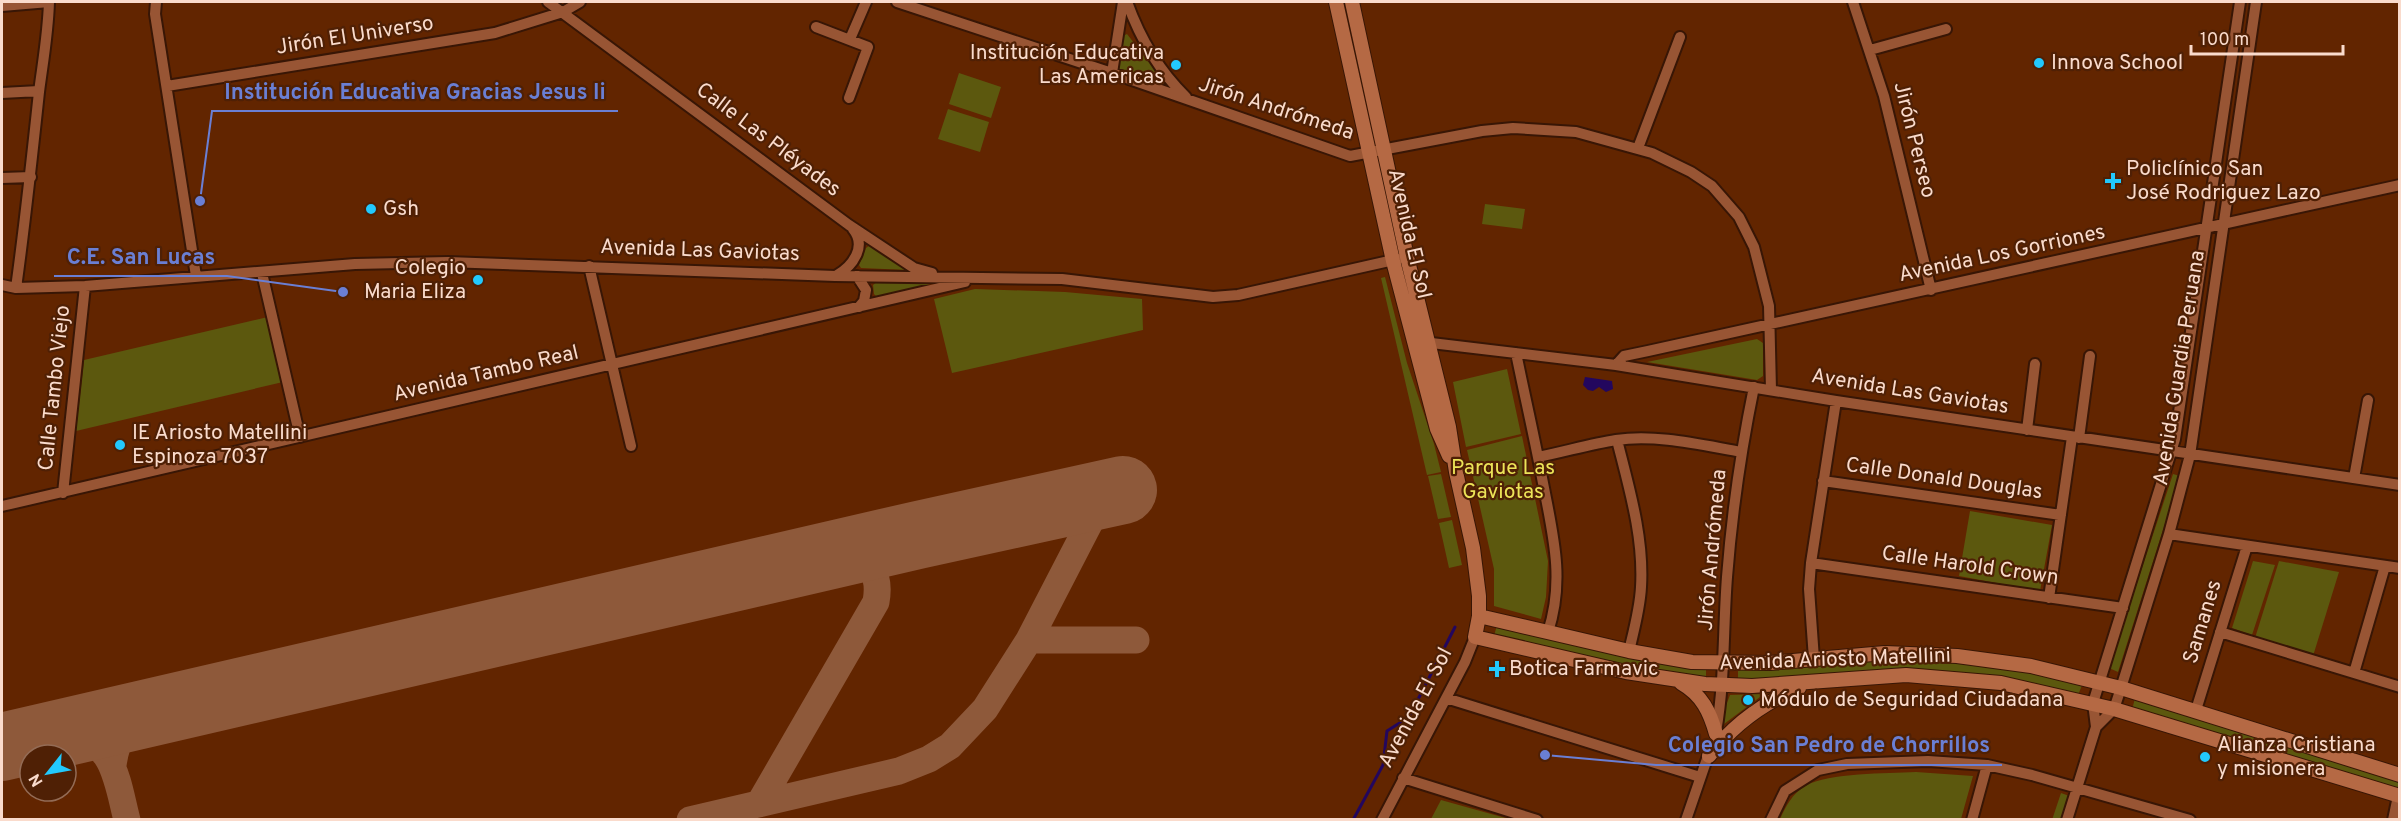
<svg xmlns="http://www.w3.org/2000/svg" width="2401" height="821" viewBox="0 0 2401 821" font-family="Overpass,sans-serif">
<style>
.green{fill:#5c580e}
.water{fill:#23075e}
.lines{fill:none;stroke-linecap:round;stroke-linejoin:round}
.stream{stroke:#23075e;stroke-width:3}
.taxiway{stroke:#8e593a;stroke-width:27}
.runway{stroke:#8e593a;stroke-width:68}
.minor-casing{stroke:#381605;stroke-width:14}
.major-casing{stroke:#381605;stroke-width:16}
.minor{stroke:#985534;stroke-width:10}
.major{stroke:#b56944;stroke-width:14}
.poi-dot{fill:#22c9fd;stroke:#4f2005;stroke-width:2}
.labels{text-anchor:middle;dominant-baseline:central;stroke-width:4.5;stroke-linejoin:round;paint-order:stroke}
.street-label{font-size:21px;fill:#fadbcc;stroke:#4f2005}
.poi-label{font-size:21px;fill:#fadbcc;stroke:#4f2005;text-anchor:start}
.park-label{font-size:21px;fill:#ece458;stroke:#4f2005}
.leader{fill:none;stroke:#6a7fd4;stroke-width:2}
.callout-dot{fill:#6a7fd4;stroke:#4f2005;stroke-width:2}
.callout-label{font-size:22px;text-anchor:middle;font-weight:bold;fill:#6a7fd4;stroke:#4f2005;stroke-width:4.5;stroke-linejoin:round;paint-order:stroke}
</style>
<rect width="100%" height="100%" fill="#622500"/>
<path class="green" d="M1127,34L1166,84L1165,87L1119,70L1118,66L1123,36Z
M959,73L1001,87L991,118L949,104Z
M948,109L989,122L980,152L938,139Z
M1485,204L1525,209L1522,229L1482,224Z
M870,245L908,269L907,270L861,268L859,265L866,248Z
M1385,277L1407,363L1434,444L1441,472L1427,475L1381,278Z
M878,281L927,283L930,284L877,297L874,294L873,285Z
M975,289L1065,292L1142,299L1143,330L952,373L934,299Z
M268,317L283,382L76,431L84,360Z
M1757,339L1763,343V376L1757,380L1647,362Z
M1507,369L1521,434L1466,447L1453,382Z
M1522,436L1548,561L1546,597L1541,619L1494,606V569L1467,450Z
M1441,474L1451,517L1438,519L1428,476Z
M2173,474L2180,476L2118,672L2109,668Z
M1970,511L2052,525L2040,591L1959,576Z
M1452,520L1462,565L1449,568L1439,523Z
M2253,561L2275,565L2252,635L2232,628Z
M2279,561L2339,572L2313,656L2255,638Z
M1497,625L1706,668V680L1682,678L1494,636Z
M1882,659L1985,664L2083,683L2078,695L2012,680L1738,682V669Z
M1764,694L1720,727L1718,726L1730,695Z
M2135,698L2399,779V792L2132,710Z
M1916,772L1973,776L1961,819H1780C1786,806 1792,794 1805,786C1830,772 1886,774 1916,772Z
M2061,793L2072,797L2065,819L2052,820Z
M1441,800L1509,819H1431Z"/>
<path class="water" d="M1585,377L1612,381L1613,389L1606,392L1599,387L1593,391L1588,390L1583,385Z"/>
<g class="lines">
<path class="stream" d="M1353,820L1383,765L1387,731L1409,717L1455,627"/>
<path class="taxiway" d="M1029,640H1136
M72,731C115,745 117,781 127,820
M113,765C117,737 124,729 147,714
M759,804L876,602C881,574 871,561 844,552
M690,820L899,771L929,759L950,746L985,709L1029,640L1104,495"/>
<path class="runway" d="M2,747L918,535L1123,490"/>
<g class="minor-casing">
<path id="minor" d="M156,2L155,14L196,276
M548,2L849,225L914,268L932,273
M897,2L1112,73L1350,156L1482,131L1513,128L1576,132L1652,153L1691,172L1712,186L1739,217L1754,247L1769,306L1771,390
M1127,2C1140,38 1158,70 1186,97
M1853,2L1884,96L1931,290
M2,6L49,2
M816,27L868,47L849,98
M850,39L866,2
M1870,50L1946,29
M1112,73L1123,2
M167,86L495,33L563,12L580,2
M2,93L39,91
M1638,148L1680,37
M2,178L31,177
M589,266L631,446
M262,273L300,437
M837,275C853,266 867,246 853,229
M857,276L866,290L864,301L859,307
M2,285L16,288L85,286L355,264L448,262L835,276L1062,279L1213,297L1238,295L1398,259
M16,288C25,223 32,158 39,92C43,61 48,34 49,2
M1423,342L1616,365L1836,401L2400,485
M1516,353C1525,397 1535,440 1543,483C1553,535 1565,580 1548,632
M1616,365L1624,356L1648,351L2400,185
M2027,430L2035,364
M2079,438L2090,356
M1617,440C1629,488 1644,537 1641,587C1640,608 1634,630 1629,651
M1538,457C1564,452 1590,444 1616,440C1657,434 1701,445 1742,452
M2354,478L2368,400
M1823,481L2061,515
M63,493L85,286
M2,506L965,282
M2169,534L2400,568
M1811,563L2123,608
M2049,598L2072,437
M2220,632L2400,687
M1814,659L1809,589L1811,563L1836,401
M2354,673L2385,566
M1446,698L1700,777
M2196,710L2247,546
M2096,727L2114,709L2121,688L2169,534L2190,455L2256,2
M1716,732C1725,681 1723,629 1727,577C1732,513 1741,450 1754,387
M1403,778L1537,820
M1382,820L1465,662L1475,637
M1686,820L1710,750
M1771,820L1785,791L1818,770L1847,764L1928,761L1987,765L2032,775L2190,820
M1972,820L1987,765
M2067,820L2096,727L2093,703L2175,439L2240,2
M2393,820L2398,796"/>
</g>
<g class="major-casing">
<path id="major" d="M1336,2L1393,261L1437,429L1449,456
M1352,2L1407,257L1449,427L1456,472L1473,548L1479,596V616L1475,637L1626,672L1705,684L1752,686L1906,675L2001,683L2114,709L2400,796
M1479,616L1629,651L1692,662L1770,663L1885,653L1957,656L2031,666L2121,688L2400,775
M1681,683C1702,695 1710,712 1716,734
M1709,756C1733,725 1762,703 1799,688"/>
</g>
<use href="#minor" class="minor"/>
<use href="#major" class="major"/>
</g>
<g class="poi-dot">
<circle cx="2039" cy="63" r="6"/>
<circle cx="1176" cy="65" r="6"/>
<path d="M2110 172h6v6h6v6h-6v6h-6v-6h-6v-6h6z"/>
<circle cx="371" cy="209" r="6"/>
<circle cx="478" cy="280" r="6"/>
<circle cx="120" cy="445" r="6"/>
<path d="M1494 660h6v6h6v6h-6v6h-6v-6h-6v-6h6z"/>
<circle cx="1748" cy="700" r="6"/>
<circle cx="2205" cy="757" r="6"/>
</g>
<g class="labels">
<g class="street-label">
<text transform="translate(355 36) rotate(-9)">Jirón El Universo</text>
<text transform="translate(1276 109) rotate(18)">Jirón Andrómeda</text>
<text transform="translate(768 140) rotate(37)">Calle Las Pléyades</text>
<text transform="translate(1914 140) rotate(76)">Jirón Perseo</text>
<text transform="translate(1409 234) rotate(77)">Avenida El Sol</text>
<text transform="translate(700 251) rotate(2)">Avenida Las Gaviotas</text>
<text transform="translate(2002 254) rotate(-12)">Avenida Los Gorriones</text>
<text transform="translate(2180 368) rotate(-81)">Avenida Guardia Peruana</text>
<text transform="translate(486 374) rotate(-13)">Avenida Tambo Real</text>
<text transform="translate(55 388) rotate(-84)">Calle Tambo Viejo</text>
<text transform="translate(1910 392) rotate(9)">Avenida Las Gaviotas</text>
<text transform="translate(1944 479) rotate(8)">Calle Donald Douglas</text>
<text transform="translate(1713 550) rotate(-85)">Jirón Andrómeda</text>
<text transform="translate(1970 566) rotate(8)">Calle Harold Crown</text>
<text transform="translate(2203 622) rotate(-73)">Samanes</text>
<text transform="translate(1835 660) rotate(-2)">Avenida Ariosto Matellini</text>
<text transform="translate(1416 708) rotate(-62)">Avenida El Sol</text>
</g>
<g class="poi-label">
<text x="1164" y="53" text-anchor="end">Institución Educativa<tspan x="1164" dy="24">Las Americas</tspan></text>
<text x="2051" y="63">Innova School</text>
<text x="2126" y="169">Policlínico San<tspan x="2126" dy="24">José Rodriguez Lazo</tspan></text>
<text x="383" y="209">Gsh</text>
<text x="466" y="268" text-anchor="end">Colegio<tspan x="466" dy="24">Maria Eliza</tspan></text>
<text x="132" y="433">IE Ariosto Matellini<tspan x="132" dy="24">Espinoza 7037</tspan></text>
<text x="1509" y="669">Botica Farmavic</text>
<text x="1760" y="700">Módulo de Seguridad Ciudadana</text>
<text x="2217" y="745">Alianza Cristiana<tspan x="2217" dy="24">y misionera</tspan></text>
</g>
<g class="park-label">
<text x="1503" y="468">Parque Las<tspan x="1503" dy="24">Gaviotas</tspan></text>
</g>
</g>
<path class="leader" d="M200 201L212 111H618M343 292L227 276H54M1545 755L1656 765H2002"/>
<g class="callout-dot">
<circle cx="200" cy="201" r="6"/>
<circle cx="343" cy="292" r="6"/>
<circle cx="1545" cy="755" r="6"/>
</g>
<g class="callout-label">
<text x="415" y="99">Institución Educativa Gracias Jesus Ii</text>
<text x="141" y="264">C.E. San Lucas</text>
<text x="1829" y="752">Colegio San Pedro de Chorrillos</text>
</g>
<rect width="2401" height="821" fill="none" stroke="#fadbcc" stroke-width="6"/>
<g transform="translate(48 773) rotate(239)"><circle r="28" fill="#4f2005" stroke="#936b55" stroke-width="1.5"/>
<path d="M0-4.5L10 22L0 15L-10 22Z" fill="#22c9fd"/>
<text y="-9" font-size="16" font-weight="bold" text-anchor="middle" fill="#fadbcc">N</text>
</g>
<path d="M2191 45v9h152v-9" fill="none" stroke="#fadbcc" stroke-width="3"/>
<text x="2200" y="45" font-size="18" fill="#fadbcc" stroke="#4f2005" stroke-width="4.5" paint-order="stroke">100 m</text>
</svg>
